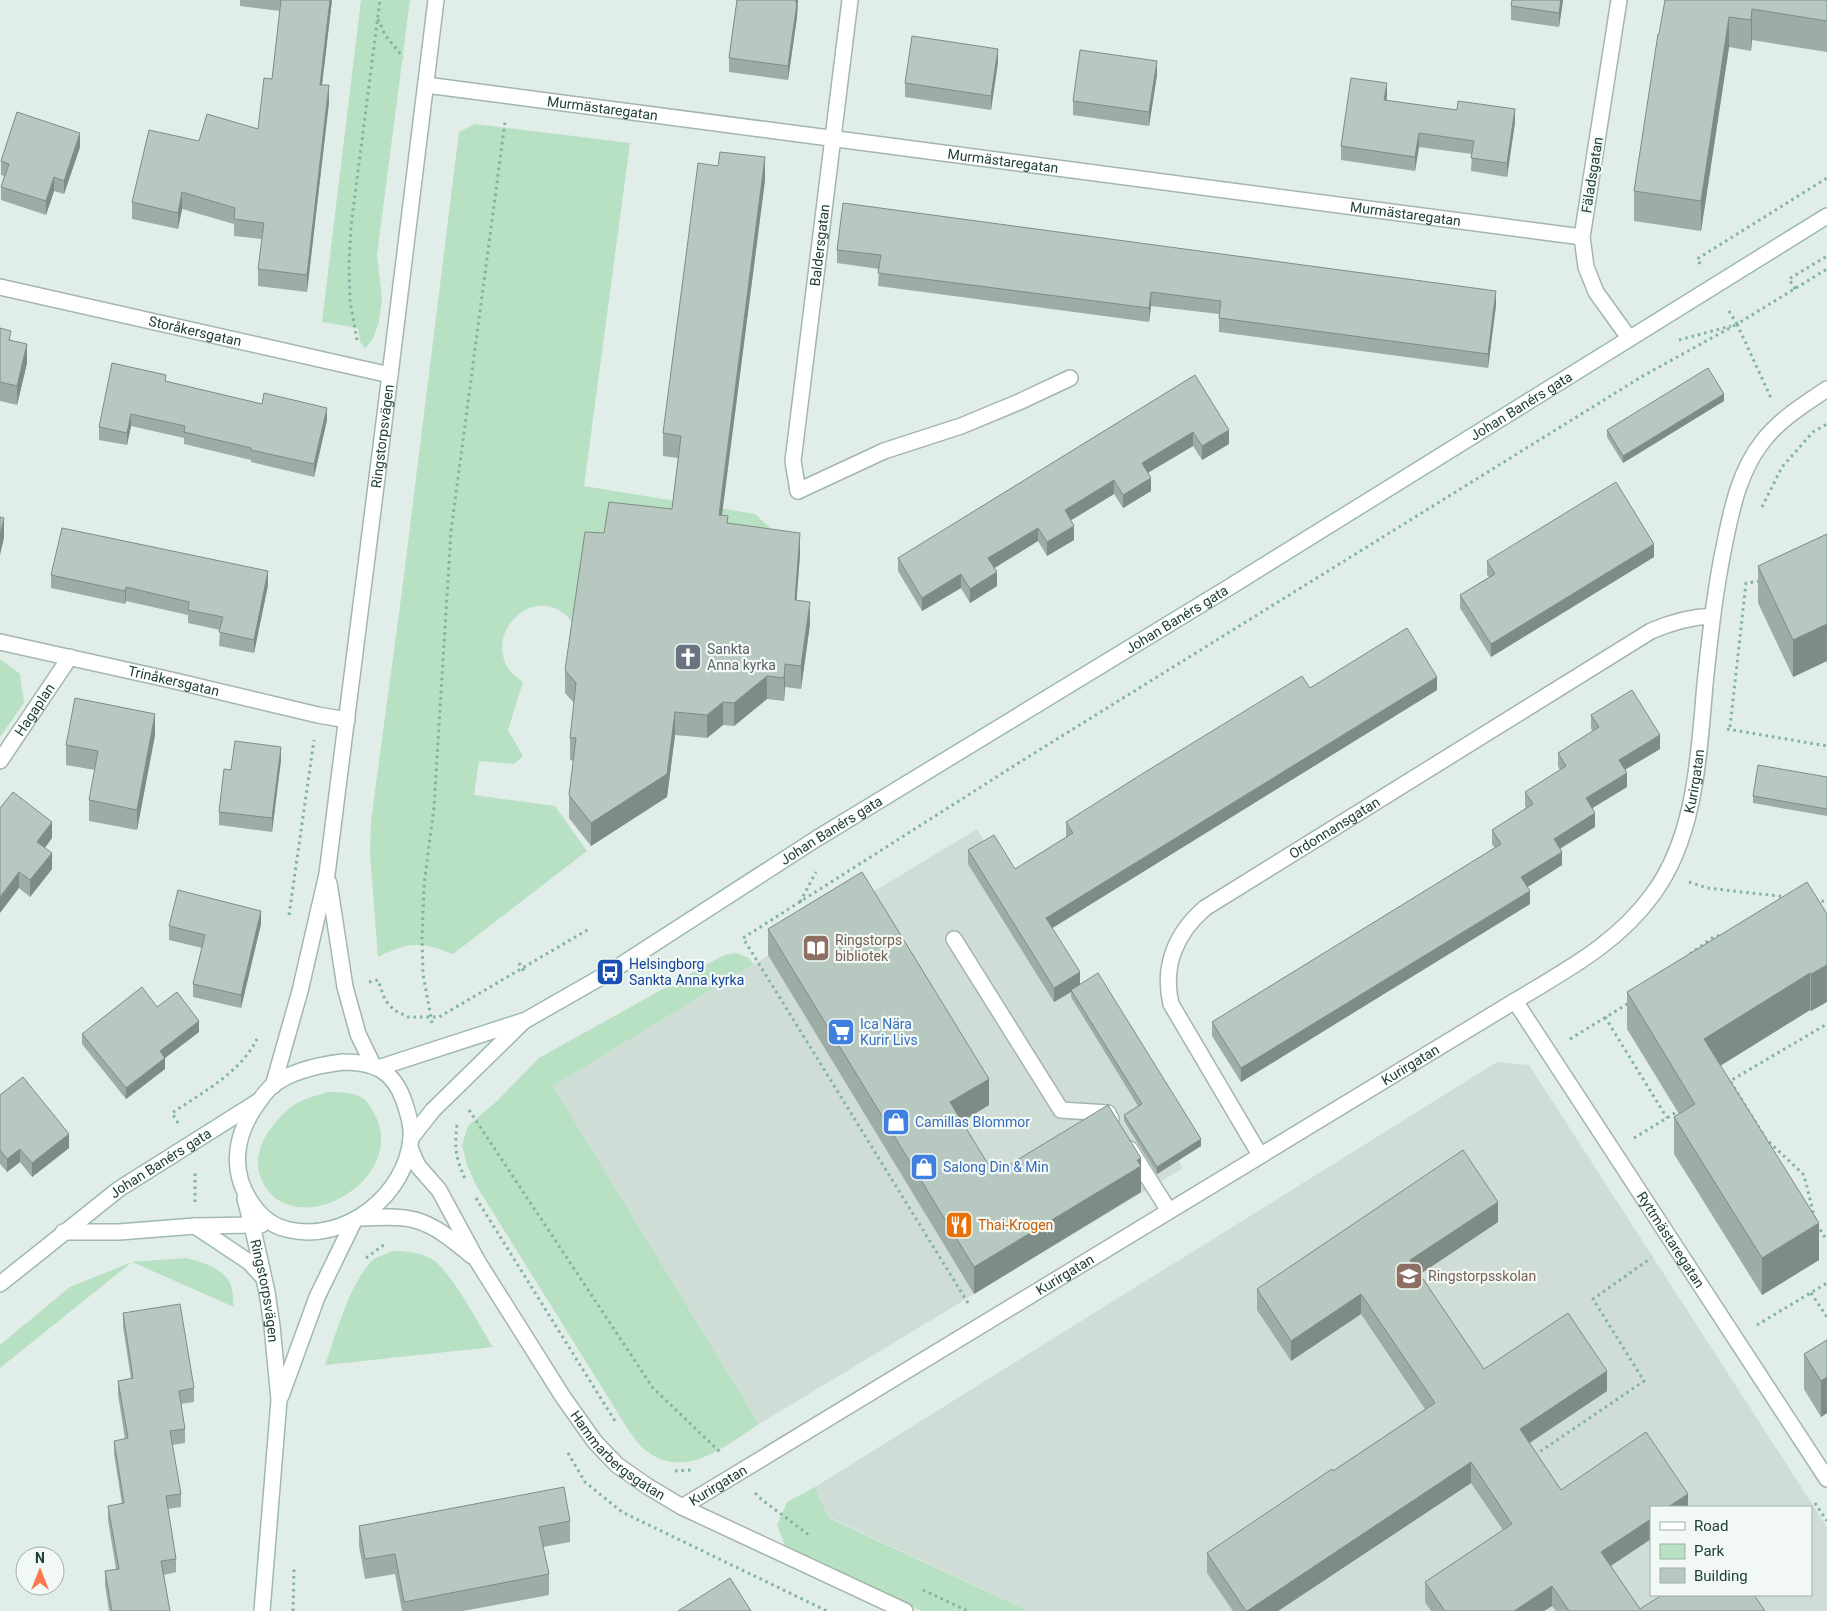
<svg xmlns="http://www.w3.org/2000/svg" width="1827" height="1611" viewBox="0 0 1827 1611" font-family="Roboto,sans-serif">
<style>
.built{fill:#cfddd6;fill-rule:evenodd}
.green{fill:#b8e0c3}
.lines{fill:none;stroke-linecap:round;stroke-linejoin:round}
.lane-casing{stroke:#a3b5af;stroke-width:18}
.street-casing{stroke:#a3b5af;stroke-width:18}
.secondary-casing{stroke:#9eb9b0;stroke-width:18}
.path{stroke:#7fb3a2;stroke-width:3;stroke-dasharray:2.5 4;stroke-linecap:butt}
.lane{stroke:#fff;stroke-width:15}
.street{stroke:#fff;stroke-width:15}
.secondary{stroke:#fff;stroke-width:15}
.wall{fill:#9daca5}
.shaded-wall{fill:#7f8c86}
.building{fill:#b6c8c0;stroke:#7f8c86}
.labels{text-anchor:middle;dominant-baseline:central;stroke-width:4.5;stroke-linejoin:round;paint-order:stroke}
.street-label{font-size:14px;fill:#203f36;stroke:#f2f9f5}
.worship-label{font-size:14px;fill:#5b616d;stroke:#f2f9f5;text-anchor:start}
.education-label{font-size:14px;fill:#785e54;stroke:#f2f9f5;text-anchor:start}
.transit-label{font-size:14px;fill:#164399;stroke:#f2f9f5;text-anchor:start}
.shop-label{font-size:14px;fill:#366cbe;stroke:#f2f9f5;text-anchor:start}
.food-label{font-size:14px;fill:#c56008;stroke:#f2f9f5;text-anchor:start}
</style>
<rect width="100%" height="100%" fill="#e1ede8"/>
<path class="built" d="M977,829L1183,1168L759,1424L553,1086Z
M1497,1062L1529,1065L1827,1527V1611H1029L829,1517L815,1487ZM1651,1507H1811V1595H1651Z"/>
<path class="green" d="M361,0H410L377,255L382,298L379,322L373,339L365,348L360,342L358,328L322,322Z
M475,124L630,143L584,486L755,514L780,537L575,626C541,574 479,632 511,672C514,676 519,679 523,682L508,730L523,756L514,764L479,761L474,795L555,806L587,851L453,954C420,942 410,941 378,957L370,854L371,821L402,591L459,132Z
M0,659L20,674L24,703L0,737Z
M736,953L747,957L754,964L553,1086L759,1424C724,1447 683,1482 644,1449C638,1444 634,1437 629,1431L476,1185L467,1165L462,1145L468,1126L495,1103L539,1058L724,955Z
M327,1092C339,1092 350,1092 361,1097C367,1100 372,1109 375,1115C400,1162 344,1213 298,1207C282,1204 272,1198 264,1185C247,1156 269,1125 292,1106C302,1099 316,1096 327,1092Z
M392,1251C406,1251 418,1252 430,1258C450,1268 480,1327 493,1347L325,1365C336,1336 350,1280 374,1259C379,1256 387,1254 392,1251Z
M186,1258C201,1262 223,1268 230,1283C233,1289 233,1300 234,1307L132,1262L0,1368V1345L70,1287L132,1262Z
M815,1487L829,1518L1029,1611H922L786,1548L777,1525L787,1502Z"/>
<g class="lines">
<g class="lane-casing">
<path id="lane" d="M798,491L884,451L961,426L1019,402L1070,378
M954,939L1061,1110L1108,1113L1111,1119
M1130,1149L1169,1211"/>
</g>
<g class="street-casing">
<g id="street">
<path d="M1619,0L1582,237L1586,267L1596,292L1629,338"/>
<path id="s1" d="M426,85L1582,237"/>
<path id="s2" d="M0,287L390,375"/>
<path id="s3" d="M798,491L793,461L850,0"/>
<path id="s4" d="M0,642L171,680L318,715L347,720"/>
<path id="s5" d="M0,761L70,657"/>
<path d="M329,883L345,987L358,1034L373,1065"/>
<path id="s6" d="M1515,1001L1827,1479"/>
<path id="s7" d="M273,1086L300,991L327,874L390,375L436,0"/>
<path id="s8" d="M410,1148L418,1166L439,1190L478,1262L563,1397L595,1442L617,1465L647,1486L682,1507L905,1611"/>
<path id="s9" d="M1260,1155L1171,1004C1162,966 1176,933 1205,908L1651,631C1672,622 1690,617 1712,616"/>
<path d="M360,1218C377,1218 397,1215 415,1220C437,1226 455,1242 472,1256"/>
<path id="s10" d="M682,1507L1515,1001C1566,970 1617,944 1653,894C1696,836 1699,753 1705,684C1710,636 1715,589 1725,542C1732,507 1740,470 1763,441C1780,419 1805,404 1827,389"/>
</g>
</g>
<g class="secondary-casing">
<g id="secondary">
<path d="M343,1062C374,1062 393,1070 404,1101C408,1114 412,1125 411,1138C406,1195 346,1242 290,1230C274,1227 262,1218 253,1205C230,1174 234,1138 255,1107C260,1100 265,1092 272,1086C290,1071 319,1065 343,1062Z"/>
<path id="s11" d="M378,1068L526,1020L610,972L816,839L1228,588L1827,216"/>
<path d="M411,1138L433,1110L523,1022"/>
<path id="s12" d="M245,1199L252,1225L267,1292L272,1326L279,1400L262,1611"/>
<path d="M195,1226L249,1262L263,1277"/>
<path d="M63,1232H119L195,1226L261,1225"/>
<path id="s13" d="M0,1284L119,1189L257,1102"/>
<path d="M281,1396L317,1297L354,1221"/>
</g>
</g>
<path class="path" d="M378,19L385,35L403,57
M1700,264L1697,259L1827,178
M1795,289L1789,279L1827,256
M1729,311L1737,324L1827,269
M1737,324L1771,398
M357,340L350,301L349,265L351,226L380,0
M1679,340L1731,326
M1762,507L1782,467L1813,432L1827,424
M1730,727L1746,583L1761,581
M1727,729L1827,746
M1689,882L1707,888L1787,897
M1815,900L1827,902
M800,902L816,872
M289,915L314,740
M1690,954L1712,938L1721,935
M519,963L525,973
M369,982L378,980L385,1000L394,1010L408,1017H439L589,929
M1605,1017L1667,1118
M432,1023L423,974L422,937L424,885L434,807L451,531L505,122
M1570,1039L1629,1003
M469,1110L653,1388L722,1454
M178,1123L172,1113C203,1092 240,1073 257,1039
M457,1125C454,1148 456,1158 465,1179
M1634,1138L1680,1110
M476,1198L615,1421
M195,1202V1170
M1815,1219L1804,1175L1766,1139L1730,1081L1827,1024
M1817,1224L1827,1241
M366,1258L385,1244
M1811,1293L1827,1317
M968,1303L743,938L1028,757L1641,377L1737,324
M1757,1325L1827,1283
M568,1453L585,1482L622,1512L827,1611
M1535,1455L1644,1381L1593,1299L1651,1258
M675,1471L691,1470
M755,1493L761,1499L809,1535
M1815,1503L1827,1521
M923,1590L968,1611
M293,1611L294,1569"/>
<use href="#lane" class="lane"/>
<use href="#street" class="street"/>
<use href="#secondary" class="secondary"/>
</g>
<path class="wall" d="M240,0H332L322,85L329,102L307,292L258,286V269L262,239L234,236V224L182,209L178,229L132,219V202L199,141L258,129L272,79L280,11L240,6Z
M737,0H798L797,17L788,80L729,72V58Z
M1563,0L1559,27L1511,20V6Z
M1665,0H1827V52L1752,40L1751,51L1729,47L1701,231L1634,221V191Z
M998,62L991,110L905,97V83Z
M1157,75L1149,126L1073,115V101Z
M1387,97L1386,100L1515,122L1507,177L1471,171L1472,154L1419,147L1415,171L1341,160V146Z
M80,147L64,194L54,191L46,215L1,200V187L4,176L1,175V161Z
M765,180L722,515L728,523L800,555L796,600L810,624L801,689L785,687L784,701L767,699L734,726L723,725L707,738L675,735L667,797L591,846L569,818V795L574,761L570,760V738L574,703L565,693V670L604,533L672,509L678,458L663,456V433Z
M837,250L1496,305L1488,368L1219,332V314L1151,306L1149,322L878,286L879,269L837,263Z
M0,328L11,340L27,363L17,405L0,401Z
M1195,375L1229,444L1202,460L1193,446L1148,473L1151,491L1123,508L1114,494L1071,520L1074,540L1047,556L1038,541L994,568L997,586L970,603L961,588L922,611L898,571V558Z
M166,381L327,420L314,477L251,462V460L184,444V438L131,426L127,445L99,440V427Z
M1724,401L1623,463L1607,437V430Z
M1827,534V661L1793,677L1758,603V566Z
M1654,557L1491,657L1460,608V595L1489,577L1487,575V561Z
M51,575L268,585L254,653L219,646L220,630L188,623V615L126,601L125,604L51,588Z
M1310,688L1437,690L1052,928L1080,984L1201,1146L1157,1174L1124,1121V1115L1138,1106L1071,997V992L1054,1002L968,864V850L1015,869L1066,837V822Z
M1591,715L1660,749L1625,770L1627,787L1592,808L1595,827L1560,849L1562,865L1528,887L1530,904L1241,1082L1212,1036V1022L1495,848L1492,844V830L1526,808L1525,806V792L1560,770L1558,766V753L1593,731L1591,729Z
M155,735L137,830L89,821V800L95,770L66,765V745Z
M281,760L272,832L219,825V812L231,770Z
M1827,777V816L1753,803V796Z
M0,808L52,838L45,848L52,869L30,897L19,888Z
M1827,914L1811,1011L1810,1010L1720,1065L1819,1260L1762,1295L1674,1154V1117L1679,1114L1627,1029V992Z
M261,924L241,1008L193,997V984L202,948L169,940V926Z
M768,929L989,1105L961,1122L994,1174L1141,1184V1192L974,1294L768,955Z
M157,1007L199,1032L165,1058V1069L126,1099L82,1044V1034Z
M0,1095L69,1148L32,1177L20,1162L7,1172L0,1164Z
M1498,1222L1420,1274L1484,1369L1607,1391L1530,1443L1561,1490L1688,1507H1651V1539L1611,1566L1640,1609L1765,1611H1556L1552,1606L1544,1611H1431L1425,1602V1582L1503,1530L1471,1483L1278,1611H1233L1207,1573V1553L1333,1471L1425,1409L1361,1314L1291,1361L1257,1310V1289Z
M123,1313L194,1388V1402L181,1404L185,1429V1443L172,1445L181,1494V1507L168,1509L176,1559V1572L164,1575L170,1611H109L105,1585V1571L116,1569L108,1520V1506L122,1504L114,1454V1441L125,1439L118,1395V1381L131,1379L123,1327Z
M1827,1340V1413L1821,1417L1804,1389V1354Z
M570,1521V1542L543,1547L549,1574V1595L463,1611H402L395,1574L365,1579L359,1546V1526Z"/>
<path class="shaded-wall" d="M330,0H332L320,101V85Z
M796,0H798L797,17L788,80V66Z
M1561,0H1563L1559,27V13Z
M1752,9V40L1751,51V20Z
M1729,17V47L1701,231V201Z
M998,49V62L991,110V96Z
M1157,61V75L1149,126V112Z
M1387,83V97L1384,114V100Z
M329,85V102L307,292V275Z
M1515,109V122L1507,177V163Z
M80,133V147L64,194V181Z
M1419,133V147L1415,171V157Z
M765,157V180L719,537V515Z
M54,177V191L46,215V201Z
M182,192V209L178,229V213Z
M1496,291V305L1488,368V354Z
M1151,292V306L1149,322V308Z
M27,344V363L17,405V386Z
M1724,394V401L1623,463V456Z
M327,408V420L314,477V464Z
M131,414V426L127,445V433Z
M1229,430V444L1202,460V446Z
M1193,432V446L1142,476V463Z
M1151,478V491L1123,508V495Z
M1114,480V494L1065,524V510Z
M4,518V538L0,555V535Z
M1074,526V540L1047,556V542Z
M1038,528V541L988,572V558Z
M800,533V555L795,623V600Z
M1654,544V557L1491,657V644Z
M268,571V585L254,653V640Z
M997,572V586L970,603V589Z
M961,574V588L922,611V598Z
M126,587V601L125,604V591Z
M810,602V624L801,689V666Z
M1827,624V661L1793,677V640Z
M785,664V687L784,701V678Z
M767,676V699L734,726V703Z
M1437,677V690L1046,932V918Z
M723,702V725L707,738V715Z
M675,712V735L667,797L591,846V823Z
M155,714V735L137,830V810Z
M1660,735V749L1619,773V760Z
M281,747V760L272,832V818Z
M1627,773V787L1586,812V798Z
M1595,813V827L1554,852V839Z
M52,822V838L37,858V842Z
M1562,852V865L1521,891V877Z
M52,853V869L30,897V880Z
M19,872V888L0,913V897Z
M1530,891V904L1241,1082V1068Z
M261,911V924L241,1008V995Z
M1827,965V1002L1811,1011V974Z
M1080,972V986L1071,990V992L1054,1002V988Z
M1810,973V1010L1704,1076V1039Z
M199,1021V1032L165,1058V1069L126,1099V1088L160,1051Z
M989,1079V1105L950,1129V1102Z
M69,1134V1148L32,1177V1163Z
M1201,1139V1146L1157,1174V1167Z
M20,1149V1162L7,1172V1159Z
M1141,1158V1192L974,1294V1267Z
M1498,1202V1222L1410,1281V1260Z
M1819,1223V1260L1762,1295V1258Z
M1361,1294V1314L1291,1361V1341Z
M1607,1371V1391L1520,1449V1429Z
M1827,1377V1413L1821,1417V1381Z
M1471,1462V1483L1278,1611H1247Z
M1688,1494V1507H1668Z
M1651,1519V1539L1601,1572V1552Z
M1552,1586V1606L1544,1611H1514Z"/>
<path class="building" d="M281,0H330L320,85H329L307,275L258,269L264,223L234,219L235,208L182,192L178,213L132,202L149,130L199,141L207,114L258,129L264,78L272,79Z
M737,0H796V3H797L788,66L729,58Z
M1512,0H1561L1559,13L1511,6Z
M1665,0H1827V21L1752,9L1751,20L1729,17L1701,201L1634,191L1658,34H1659Z
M912,36L998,49L991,96L905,83Z
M1080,50L1157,61L1149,112L1073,101Z
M1351,78L1387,83L1384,100L1457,110L1458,101L1515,109L1507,163L1471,158L1474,141L1419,133L1415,157L1341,146Z
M17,112L80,133L64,181L54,177L46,201L1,187L9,164L1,161Z
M720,152L765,157L719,515L728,516L727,523L800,533L795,600L810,602L801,666L785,664L784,678L767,676L734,703L723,702L707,715L675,712L667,774L591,823L569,795L576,738H570L576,683L565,670L585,532L604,533L609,502L672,509L681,436L663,433L698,163L718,166Z
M843,203L1496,291L1488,354L1219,318L1221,301L1151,292L1149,308L878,273L881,255L837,250Z
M0,328L11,331L9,340L27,344L17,386L0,382Z
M112,363L166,375L165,381L262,404L264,393L327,408L314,464L251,450V448L184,432L185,426L131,414L127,433L99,427Z
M1708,368L1724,394L1623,456L1607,430Z
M1195,375L1229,430L1202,446L1193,432L1142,463L1151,478L1123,495L1114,480L1065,510L1074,526L1047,542L1038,528L988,558L997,572L970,589L961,574L922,598L898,558Z
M1616,482L1654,544L1491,644L1460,595L1495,574L1487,561Z
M0,517L4,518L0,535Z
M62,528L268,571L254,640L219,632L223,617L188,610L189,602L126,587L125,591L51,575Z
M1827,534V624L1793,640L1758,566Z
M1407,628L1437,677L1046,918L1080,972L1054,988L968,850L994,835L1015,869L1073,833L1066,822L1142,774L1302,676L1310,688Z
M1632,690L1660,735L1619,760L1627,773L1586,798L1595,813L1554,839L1562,852L1521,877L1530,891L1241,1068L1212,1022L1501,844L1492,830L1533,804L1525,792L1566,766L1558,753L1599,727L1591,715Z
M75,698L155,714L137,810L89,800L98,751L66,745Z
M235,741L281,747L272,818L219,812L224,769L231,770Z
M1758,765L1827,777V809L1753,796Z
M13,792L52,822L37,842L52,853L30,880L19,872L0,897V808Z
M862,872L989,1079L950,1102L994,1174L1108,1105L1141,1158L1137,1160L1141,1166L974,1267L768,929Z
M1807,882L1827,914V965L1811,974L1810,973L1704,1039L1819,1223L1762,1258L1674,1117L1695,1104L1627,992Z
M178,890L261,911L241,995L193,984L205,935L169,926Z
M1098,973L1201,1139L1157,1167L1124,1115L1142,1104L1071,990Z
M142,987L157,1007L177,992L199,1021L160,1051L165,1058L126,1088L82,1034Z
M23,1077L69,1134L32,1163L20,1149L7,1159L0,1150V1095Z
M1463,1150L1498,1202L1410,1260L1484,1369L1568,1313L1607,1371L1520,1429L1561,1490L1646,1432L1688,1494L1668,1507H1651V1519L1601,1552L1640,1609L1662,1595H1754L1765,1611H1569L1552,1586L1514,1611H1445L1425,1582L1512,1524L1471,1462L1247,1611H1246L1207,1553L1332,1469L1333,1471L1435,1403L1361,1294L1291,1341L1257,1289Z
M180,1304L194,1388L179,1391L185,1429L170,1431L181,1494L166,1496L176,1559L161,1561L170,1611H112L105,1571L119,1569L108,1506L124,1503L114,1441L128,1438L118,1381L133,1378L123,1313Z
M1827,1340V1377L1821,1381L1804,1354Z
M564,1487L570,1521L539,1527L549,1574L404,1602L395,1554L365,1559L359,1526Z
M730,1578L751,1611H678Z"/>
<defs>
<g id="church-square" transform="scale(1.4375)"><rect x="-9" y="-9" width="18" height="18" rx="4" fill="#6b7280" stroke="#f2f9f5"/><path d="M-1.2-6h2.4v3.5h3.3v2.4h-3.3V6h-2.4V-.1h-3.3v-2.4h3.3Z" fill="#fff"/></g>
<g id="library-square" transform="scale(1.4375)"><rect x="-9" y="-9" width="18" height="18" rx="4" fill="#8d6e63" stroke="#f2f9f5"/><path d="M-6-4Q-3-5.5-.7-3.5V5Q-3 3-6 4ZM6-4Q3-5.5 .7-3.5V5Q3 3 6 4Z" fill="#fff"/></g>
<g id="bus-square" transform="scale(1.4375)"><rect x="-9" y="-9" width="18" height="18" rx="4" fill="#1a4fb4" stroke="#f2f9f5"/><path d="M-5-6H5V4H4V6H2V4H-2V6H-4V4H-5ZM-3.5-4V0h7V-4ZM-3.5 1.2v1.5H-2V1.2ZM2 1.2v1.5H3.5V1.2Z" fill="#fff"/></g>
<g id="supermarket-square" transform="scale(1.4375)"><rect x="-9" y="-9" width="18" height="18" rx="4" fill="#3f7fe0" stroke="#f2f9f5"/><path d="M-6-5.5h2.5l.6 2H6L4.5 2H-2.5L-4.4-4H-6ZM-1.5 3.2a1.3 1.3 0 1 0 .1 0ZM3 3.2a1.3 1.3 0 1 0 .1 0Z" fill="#fff"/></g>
<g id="shop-square" transform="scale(1.4375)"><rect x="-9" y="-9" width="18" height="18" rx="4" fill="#3f7fe0" stroke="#f2f9f5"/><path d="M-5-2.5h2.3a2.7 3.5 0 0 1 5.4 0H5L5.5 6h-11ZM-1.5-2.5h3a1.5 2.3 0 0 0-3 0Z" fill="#fff"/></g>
<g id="restaurant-square" transform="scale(1.4375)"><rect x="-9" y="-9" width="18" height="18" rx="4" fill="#e8710a" stroke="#f2f9f5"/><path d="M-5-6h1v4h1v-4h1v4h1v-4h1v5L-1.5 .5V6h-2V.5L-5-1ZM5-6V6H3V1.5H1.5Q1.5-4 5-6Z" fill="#fff"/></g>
<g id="school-square" transform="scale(1.4375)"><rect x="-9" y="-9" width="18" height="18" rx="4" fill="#8d6e63" stroke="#f2f9f5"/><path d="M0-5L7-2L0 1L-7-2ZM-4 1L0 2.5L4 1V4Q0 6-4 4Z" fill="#fff"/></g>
</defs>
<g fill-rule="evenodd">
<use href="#church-square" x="688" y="657"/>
<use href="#library-square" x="816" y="948"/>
<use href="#bus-square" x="610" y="972"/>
<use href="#supermarket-square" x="841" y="1032"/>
<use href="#shop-square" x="896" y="1122"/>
<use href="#shop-square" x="924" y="1167"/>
<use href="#restaurant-square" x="959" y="1225"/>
<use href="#school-square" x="1409" y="1276"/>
</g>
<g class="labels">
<g class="street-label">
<text stroke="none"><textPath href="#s1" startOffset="178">Murmästaregatan</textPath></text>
<text stroke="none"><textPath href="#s1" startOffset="582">Murmästaregatan</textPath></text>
<text transform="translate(1592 175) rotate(-81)">Fäladsgatan</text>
<text stroke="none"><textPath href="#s1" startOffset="988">Murmästaregatan</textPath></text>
<text stroke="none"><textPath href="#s3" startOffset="248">Baldersgatan</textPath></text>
<text stroke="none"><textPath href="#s2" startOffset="200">Storåkersgatan</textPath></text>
<text stroke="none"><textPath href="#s11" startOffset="1325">Johan Banérs gata</textPath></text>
<text stroke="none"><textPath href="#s7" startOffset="660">Ringstorpsvägen</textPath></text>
<text stroke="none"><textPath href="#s11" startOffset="920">Johan Banérs gata</textPath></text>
<text stroke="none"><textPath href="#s4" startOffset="178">Trinåkersgatan</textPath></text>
<text stroke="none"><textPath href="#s5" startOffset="62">Hagaplan</textPath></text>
<text stroke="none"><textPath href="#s10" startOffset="1272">Kurirgatan</textPath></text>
<text stroke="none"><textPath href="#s9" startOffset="435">Ordonnansgatan</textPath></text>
<text stroke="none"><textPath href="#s11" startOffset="515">Johan Banérs gata</textPath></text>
<text stroke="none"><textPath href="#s10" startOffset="852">Kurirgatan</textPath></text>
<text stroke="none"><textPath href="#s13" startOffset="201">Johan Banérs gata</textPath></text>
<text stroke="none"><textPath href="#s6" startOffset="285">Ryttmästaregatan</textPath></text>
<text stroke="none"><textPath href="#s10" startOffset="448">Kurirgatan</textPath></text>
<text stroke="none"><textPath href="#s12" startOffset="94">Ringstorpsvägen</textPath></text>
<text stroke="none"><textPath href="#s8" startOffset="374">Hammarbergsgatan</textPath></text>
<text stroke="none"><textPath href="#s10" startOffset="42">Kurirgatan</textPath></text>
</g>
<g class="worship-label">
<text x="707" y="649">Sankta<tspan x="707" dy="16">Anna kyrka</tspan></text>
</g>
<g class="education-label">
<text x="835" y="940">Ringstorps<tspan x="835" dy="16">bibliotek</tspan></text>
<text x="1428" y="1276">Ringstorpsskolan</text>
</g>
<g class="transit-label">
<text x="629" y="964">Helsingborg<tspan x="629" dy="16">Sankta Anna kyrka</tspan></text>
</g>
<g class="shop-label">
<text x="860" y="1024">Ica Nära<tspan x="860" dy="16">Kurir Livs</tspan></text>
<text x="915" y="1122">Camillas Blommor</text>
<text x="943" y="1167">Salong Din &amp; Min</text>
</g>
<g class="food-label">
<text x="978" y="1225">Thai-Krogen</text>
</g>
</g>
<rect x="1650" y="1506" width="162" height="90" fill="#f2f9f5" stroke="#9eafa9"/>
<rect x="1660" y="1522" width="25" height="8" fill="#ffffff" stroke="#9eafa9"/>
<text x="1694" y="1531" font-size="15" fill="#203f36">Road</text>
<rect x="1660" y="1544" width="25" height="15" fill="#b8e0c3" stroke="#9eafa9"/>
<text x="1694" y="1556" font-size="15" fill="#203f36">Park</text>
<rect x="1660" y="1568" width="25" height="15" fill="#b6c8c0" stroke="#9eafa9"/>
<text x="1694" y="1581" font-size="15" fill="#203f36">Building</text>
<g transform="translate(40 1571)"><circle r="24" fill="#f2f9f5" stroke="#9eafa9"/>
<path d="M0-4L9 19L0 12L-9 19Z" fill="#fc7950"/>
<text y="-8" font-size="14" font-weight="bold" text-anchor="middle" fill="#203f36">N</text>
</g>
</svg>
